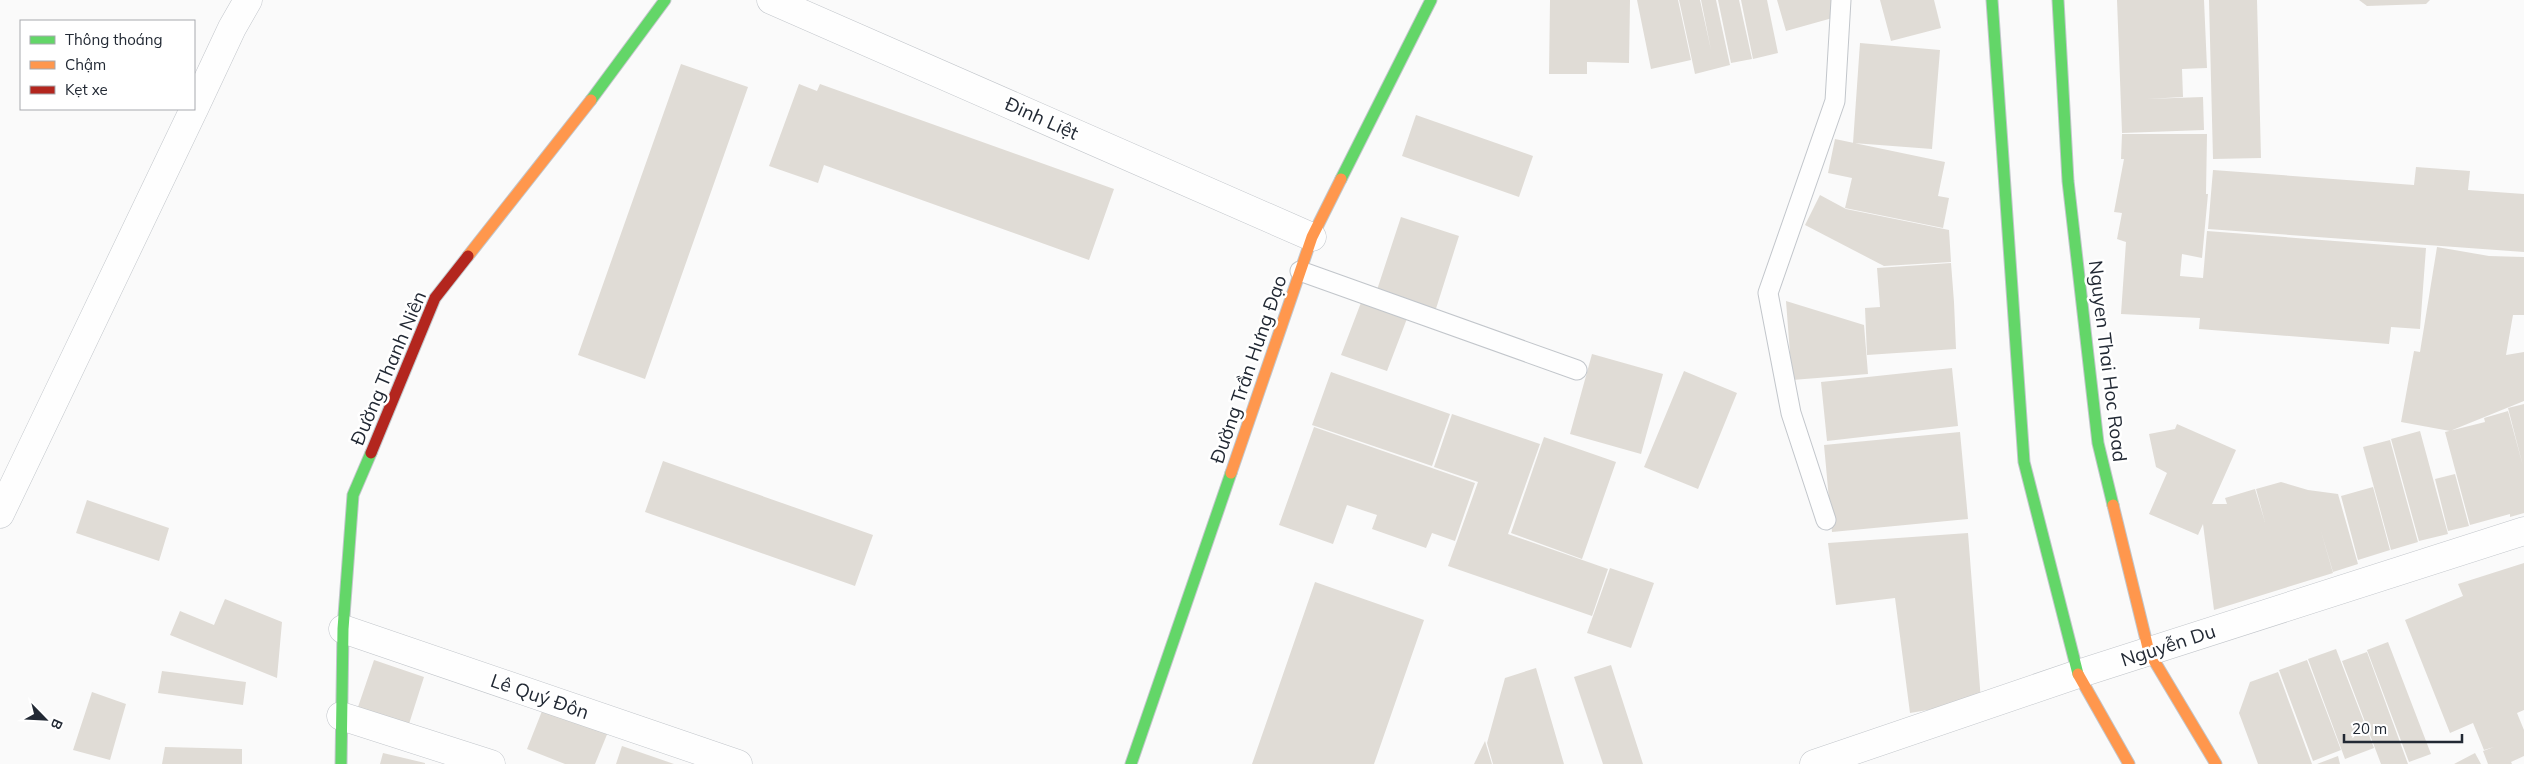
<svg xmlns="http://www.w3.org/2000/svg" width="2524" height="764" viewBox="0 0 2524 764" font-family="Mulish,sans-serif">
<style>
.building{fill:#e0dcd6}
.lines{fill:none;stroke-linecap:round;stroke-linejoin:round}
.lane-casing{stroke:#c2c6cb;stroke-width:21}
.street-casing{stroke:#c2c6cb;stroke-width:29}
.fast-casing{stroke:#c2c6cb;stroke-width:13}
.slow-casing{stroke:#c2c6cb;stroke-width:13}
.jam-casing{stroke:#c2c6cb;stroke-width:13}
.lane{stroke:#fefefe;stroke-width:19}
.street{stroke:#fefefe;stroke-width:28}
.fast{stroke:#63d668;stroke-width:11}
.slow{stroke:#ff974d;stroke-width:11}
.jam{stroke:#b3261e;stroke-width:11}
.labels{text-anchor:middle;dominant-baseline:central;stroke-width:5;stroke-linejoin:round;paint-order:stroke}
.street-label{font-size:19px;fill:#222934;stroke:#fff}
</style>
<rect width="100%" height="100%" fill="#fafafa"/>
<path class="building" d="M1550,0H1630L1629,63L1587,62V74H1549Z
M1637,0H1678L1691,60L1651,69Z
M1679,0H1700L1711,50L1701,0H1716L1730,65L1695,74Z
M1718,0H1739L1752,59L1731,63Z
M1741,0H1767L1778,53L1753,59Z
M1777,0H1832L1836,17L1786,31Z
M1880,0H1934L1941,28L1891,41Z
M2117,0H2204L2207,68L2182,69L2183,97L2147,99L2203,97L2204,130L2122,133Z
M2209,0H2257L2261,158L2213,159Z
M2359,0H2430L2426,4L2367,6Z
M1860,43L1940,50L1932,149L1853,143Z
M681,64L748,87L645,379L578,355Z
M799,84L817,91L820,84L1114,189L1089,260L824,165L818,183L769,166Z
M1416,115L1533,156L1519,197L1402,156Z
M2122,134H2207L2206,194H2208L2202,258L2182,254L2180,276L2203,278L2207,231L2426,248L2420,329L2391,327L2389,344L2199,329L2200,318L2121,314L2126,242L2117,239L2122,213L2114,212L2124,159H2121Z
M1835,139L1945,162L1938,196L1949,198L1943,228L1845,208L1852,178L1828,173Z
M2416,167L2470,171L2468,190L2524,194V252L2208,229L2213,170L2414,185Z
M1820,195L1846,209L1949,230L1951,262L1884,266L1805,225Z
M1401,217L1459,236L1434,315L1375,296Z
M2437,247L2489,256L2524,257V315H2513L2506,355L2524,352V401L2450,431L2401,422L2414,351L2420,352Z
M1951,263L1954,302L1931,303L1954,302L1956,349L1867,355L1865,308L1880,307L1877,268Z
M1362,300L1408,316L1387,371L1341,355Z
M1786,301L1864,325L1868,374L1792,380Z
M1592,354L1663,374L1641,454L1570,434Z
M1952,368L1958,426L1827,441L1821,382Z
M1684,371L1737,393L1698,489L1644,467Z
M1331,372L1450,414L1432,466L1312,425Z
M2524,404V513L2510,517V514L2470,525L2445,432L2485,422L2484,418L2508,411L2523,466L2508,408Z
M1452,414L1540,444L1508,534L1608,569L1592,616L1448,566L1478,482L1434,467Z
M2177,424L2236,450L2212,504H2227L2225,498L2255,489L2265,522L2256,489L2281,482L2308,490L2338,494L2358,564L2333,572L2320,528L2333,573L2214,610L2203,524L2198,535L2149,514L2167,473L2156,467L2149,434L2175,429Z
M1314,427L1475,483L1455,541L1432,533L1426,548L1372,529L1377,515L1347,505L1333,544L1279,525Z
M2420,431L2448,534L2419,541L2391,439Z
M1960,432L1968,519L1832,532L1824,445Z
M1544,437L1616,462L1582,559L1511,533Z
M2390,440L2418,542L2391,550L2363,447Z
M663,461L873,535L855,586L645,512Z
M2455,474L2469,526L2448,531L2435,479Z
M2373,487L2390,550L2358,560L2341,496Z
M87,500L169,528L159,561L76,533Z
M1968,533L1981,701L1910,713L1895,598L1836,605L1828,543Z
M2524,563V710L2517,713L2524,730V756L2511,762L2512,764H2488L2483,751L2494,747L2484,750L2473,723L2450,733L2405,620L2463,596L2458,584Z
M1610,568L1654,583L1631,648L1587,633Z
M1315,582L1424,620L1374,764H1252Z
M225,599L282,622L277,678L170,635L180,611L214,625Z
M2388,642L2431,754L2409,762L2367,650Z
M2336,649L2374,748L2345,759L2308,659Z
M2367,652L2408,764H2381L2342,661Z
M374,660L424,677L409,724L358,707Z
M2307,660L2341,750L2313,761L2279,670Z
M1611,665L1643,764H1603L1574,677Z
M1536,668L1564,764H1493L1487,743L1505,678Z
M162,671L246,682L243,705L158,693Z
M2278,672L2312,764H2258L2239,713L2250,682Z
M92,692L126,704L110,760L73,750Z
M544,706L608,732L595,764H565L527,749Z
M1485,741L1492,764H1474Z
M622,746L674,764H616Z
M165,747L242,749V764H162Z
M383,753L425,763V764H380Z
M2475,753L2481,764H2454Z
M2338,756L2340,764H2317Z"/>
<g class="lines">
<g class="lane-casing">
<path id="lane" d="M1300,271L1577,370
M1826,520L1791,413L1768,293L1835,101L1841,0"/>
</g>
<g class="street-casing">
<path id="street" d="M771,0L1312,237
M194,109L232,28L248,0
M0,514L194,109
M343,629L738,764
M341,716L491,764
M1814,764L2078,674L2524,531"/>
</g>
<g class="fast-casing">
<path id="fast" d="M1992,0L2024,462L2078,674
M2058,0L2068,181L2098,443L2113,505
M591,100L665,0
M1341,179L1431,0
M341,764L343,629L353,495L371,453
M1131,764L1231,473"/>
</g>
<g class="slow-casing">
<path id="slow" d="M468,256L591,100
M1231,473L1312,237L1341,179
M2113,505L2149,652L2216,764
M2078,674L2129,764"/>
</g>
<g class="jam-casing">
<path id="jam" d="M371,453L435,298L468,256"/>
</g>
<use href="#lane" class="lane"/>
<use href="#street" class="street"/>
<use href="#fast" class="fast"/>
<use href="#slow" class="slow"/>
<use href="#jam" class="jam"/>
</g>
<g class="labels">
<g class="street-label">
<text transform="translate(1042 118) rotate(24)">Đinh Liệt</text>
<text transform="translate(2108 361) rotate(83)">Nguyen Thai Hoc Road</text>
<text transform="translate(388 368) rotate(-67)">Đường Thanh Niên</text>
<text transform="translate(1248 369) rotate(-71)">Đường Trần Hưng Đạo</text>
<text transform="translate(2168 645) rotate(-18)">Nguyễn Du</text>
<text transform="translate(540 696) rotate(19)">Lê Quý Đôn</text>
</g>
</g>
<rect x="20" y="20" width="175" height="90" fill="#ffffff" stroke="#a7a9ae"/>
<rect x="30" y="36" width="25" height="8" fill="#63d668" stroke="#a7a9ae"/>
<text x="65" y="45" font-size="15" fill="#222934">Thông thoáng</text>
<rect x="30" y="61" width="25" height="8" fill="#ff974d" stroke="#a7a9ae"/>
<text x="65" y="70" font-size="15" fill="#222934">Chậm</text>
<rect x="30" y="86" width="25" height="8" fill="#b3261e" stroke="#a7a9ae"/>
<text x="65" y="95" font-size="15" fill="#222934">Kẹt xe</text>
<g transform="translate(45 719) rotate(114)" stroke="#ffffff" stroke-width="4" paint-order="stroke">
<path d="M0-4L9 19L0 12L-9 19Z" fill="#222934"/>
<text y="-8" font-size="14" font-weight="bold" text-anchor="middle" fill="#222934">B</text>
</g>
<path d="M2344 734v8h118v-8" fill="none" stroke="#222934" stroke-width="2.5"/>
<text x="2352" y="734" font-size="15" fill="#222934" stroke="#ffffff" stroke-width="4" paint-order="stroke">20 m</text>
</svg>
